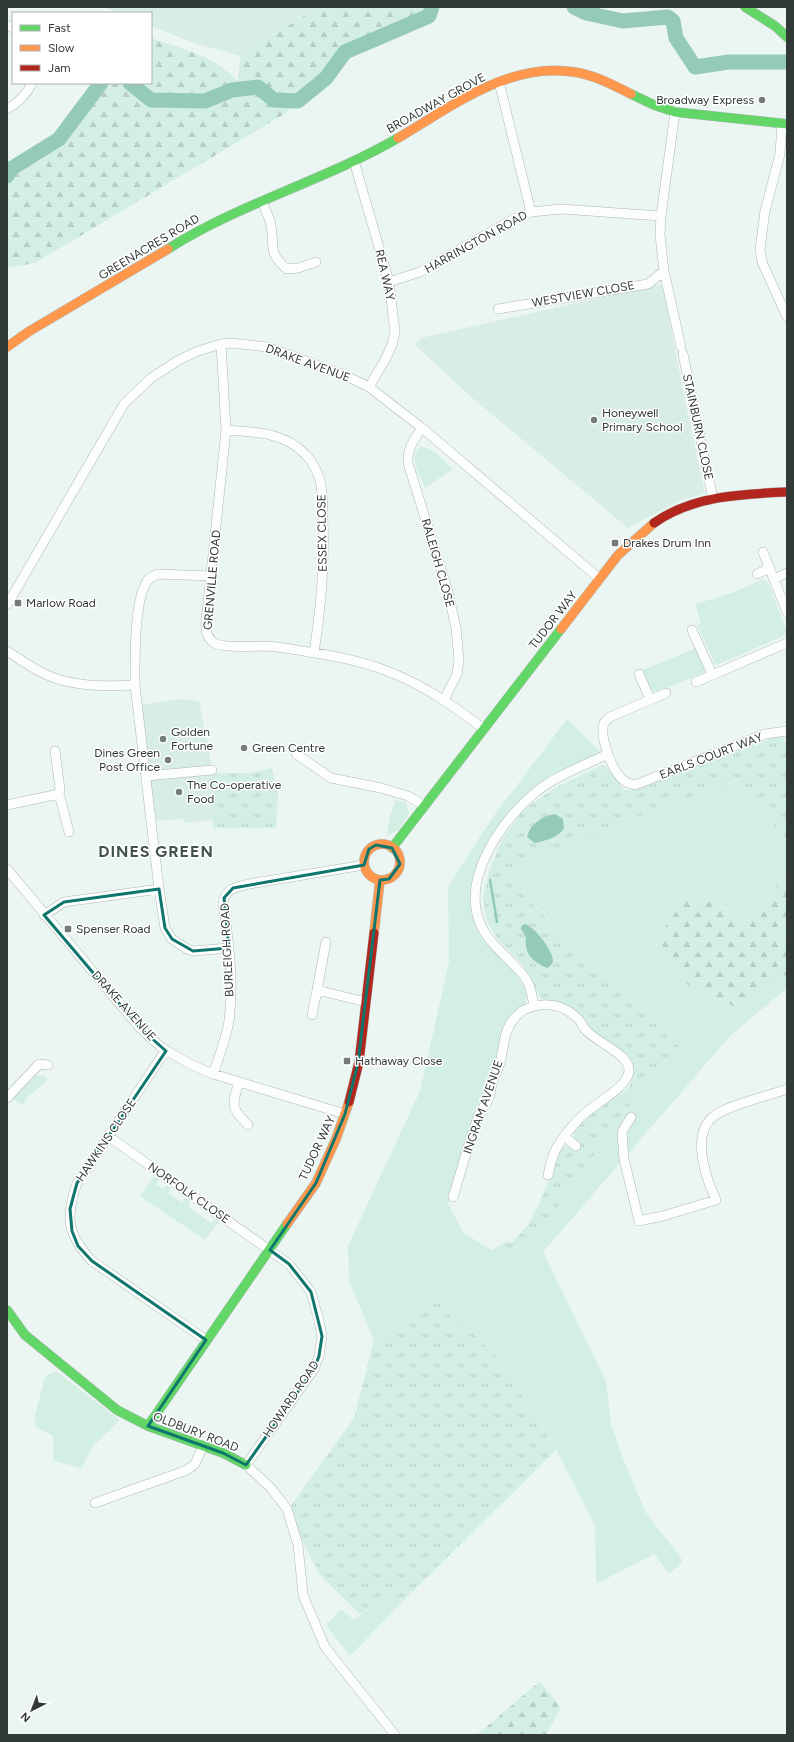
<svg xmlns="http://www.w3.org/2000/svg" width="794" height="1742" viewBox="0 0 794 1742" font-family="Figtree,sans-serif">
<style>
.built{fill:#d8ede5}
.grass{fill:#d3efe4}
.forest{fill:url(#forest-firs)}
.park{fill:url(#park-tufts)}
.water{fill:#95cab8}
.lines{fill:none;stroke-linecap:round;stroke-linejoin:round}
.stream{stroke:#95cab8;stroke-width:2.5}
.river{stroke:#95cab8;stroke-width:15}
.street-casing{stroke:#afb7b4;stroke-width:10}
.fast-casing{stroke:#afb7b4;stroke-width:10}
.slow-casing{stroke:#afb7b4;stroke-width:10}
.jam-casing{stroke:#afb7b4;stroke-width:10}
.street{stroke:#fcfefd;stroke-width:9}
.fast{stroke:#63d668;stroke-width:9}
.slow{stroke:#ff974d;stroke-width:9}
.jam{stroke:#b3261e;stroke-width:9}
.marked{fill:none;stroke:#0f766e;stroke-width:3;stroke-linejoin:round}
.poi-dot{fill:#737c78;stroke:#fff;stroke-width:1.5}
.labels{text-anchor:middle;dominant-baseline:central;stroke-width:3;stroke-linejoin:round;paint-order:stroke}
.poi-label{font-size:12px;fill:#323a37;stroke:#fff;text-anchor:start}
.street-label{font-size:12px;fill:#323a37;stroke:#fff}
.district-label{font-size:16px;font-weight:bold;letter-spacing:1px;fill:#41524c;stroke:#fff}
</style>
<defs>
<pattern id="forest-firs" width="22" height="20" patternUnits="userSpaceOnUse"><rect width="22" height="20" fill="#d3efe4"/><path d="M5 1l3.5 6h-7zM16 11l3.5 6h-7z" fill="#b6cec4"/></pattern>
<pattern id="park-tufts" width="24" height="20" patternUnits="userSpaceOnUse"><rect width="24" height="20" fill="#d3efe4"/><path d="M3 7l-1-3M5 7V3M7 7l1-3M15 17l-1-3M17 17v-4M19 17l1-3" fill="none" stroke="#b6cec4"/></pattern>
</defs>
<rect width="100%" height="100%" fill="#ebf6f2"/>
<path class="built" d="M105,7H314L308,13L240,56L191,42L151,26V13H120Z
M662,284L685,400L705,494L681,500L628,528L470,396L415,345L421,338Z
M181,699L199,701L213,773V820L185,823L183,819L153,821L140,705Z"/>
<path class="grass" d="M420,447C433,446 444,461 453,469L425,488L417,470L414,456Z
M764,579L769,584L787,632L785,635L717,665L715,664L697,625L701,623L695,604L732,593Z
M696,648L705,669L703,673L657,692L651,689L643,670Z
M567,719L600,752L542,784L506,818L471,891V911L476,926L494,951L514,972L525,988L527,997L525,1005L513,1013L495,1067L486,1084L482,1100L475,1109L470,1132L448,1204L464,1233L491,1250H509L533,1242L634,1099L667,1057L681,1048L602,974L542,912L518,889L514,861L736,780L787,840V881L782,878L756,918L746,921L721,906L738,1008L787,974V988L731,1035L543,1252L606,1381L611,1424L624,1461L645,1511L683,1561L669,1574L654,1554L596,1584L595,1526L556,1449L503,1363L474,1334L458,1325L434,1295L374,1341L349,1281L348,1246L420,1091L449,962L448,887L490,821Z
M396,800L406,803L409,813L400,829L387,836L390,815Z
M787,920V945L772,931Z
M36,1075L44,1076L48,1080L25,1099L26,1103L21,1104L12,1098Z
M154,1176L159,1179L156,1184L163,1189L167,1185L171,1188L168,1193L182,1203L185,1198L191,1202L188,1207L211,1223L215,1218L219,1220L205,1240L140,1196Z
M52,1372H57L120,1420L91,1448L82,1468L54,1461L53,1436L35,1426V1415L45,1377Z
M385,1596L396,1608L350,1656L326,1625L341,1609L354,1620C364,1611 377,1606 385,1596Z"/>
<path class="forest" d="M314,7H432L429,16L345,52L331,81L281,116L35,263L7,268V165L57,134L74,114L96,83H151V38C180,48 218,57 238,82L240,56L308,13Z
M782,878L787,881V920L772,931L787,945V974L738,1008L688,985L657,938L684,901L706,899L747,921L756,918Z
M540,1681L561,1708L546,1735H477Z"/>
<path class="park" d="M780,735L784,738L787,748V840L736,780L515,863L518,889L602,974L681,1048L667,1057L634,1099L533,1242L509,1250L491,1251L507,1241L512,1243L528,1225L539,1204L562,1147L570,1146L574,1139C569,1116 623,1100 630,1085C633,1077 633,1069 632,1061L595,1033L582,1016L568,1006L548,1003L542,1001L523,965L499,941L486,919L483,897L489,871L502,840L523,810L555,788L601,765L607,767L624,790H636Z
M272,768L278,793L276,828H213V773H249Z
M434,1295L458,1325L474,1334L503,1363L556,1450L396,1608L385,1596L381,1601L360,1614L320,1575L302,1540L290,1507L354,1418L374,1341Z"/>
<path class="water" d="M555,814L563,819L564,828C557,839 546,840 535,843L527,837C530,824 542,816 555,814Z
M524,924C533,924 554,952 553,961C553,964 549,967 547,968C532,961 524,954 526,937L521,929V927Z"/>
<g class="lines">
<path class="stream" d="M490,880L497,922"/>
<path class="river" d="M574,7L586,13L623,21L668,17L673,21L676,38L695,67L729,62H787
M130,83L151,100L205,101L232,90L258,87L274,100L298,101L326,78L345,52L429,16L432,7
M7,176L9,170L59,139L101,83"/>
<g class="street-casing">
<path id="street" d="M7,25L13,28
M499,82L531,212
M7,109C18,103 27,94 32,83
M675,112L661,216L660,235L664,271L681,347
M782,123L780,154L765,211L760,249L762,262L787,317
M354,161L389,282L395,332L392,345L384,362L369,387
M262,201C265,209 269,217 271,225C275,247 267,252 287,269L298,268L316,262
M389,282L420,272L512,220L531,212L561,209L661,216
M498,309L648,284L664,271
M221,344L226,430L208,603C207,616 201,634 214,643C221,648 255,646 265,646C281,647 298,650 314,653C343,657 372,664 399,676C430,689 457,709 484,729
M683,354L713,499
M422,428C414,440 407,448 408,463L448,592L456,628L459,660L457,674L444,700
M226,430C254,432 284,432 305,454C312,461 317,471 320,480C323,493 323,507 323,520C325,565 321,608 314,653
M763,552L787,612
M757,574L770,568
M210,576L158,574C153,576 148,578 146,583C134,604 135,661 135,685L159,889L165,928L172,939L187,949L193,951L229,948
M774,579L787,573
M7,605L124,404L151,378L179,360L198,351L221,344L231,343L267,347L344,375L369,387L422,428L600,579
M692,630L712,674
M7,651C24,662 42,675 61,680C85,687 112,686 135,685
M639,674L650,699
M696,682L787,643
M666,693L610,717L604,723C599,737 613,775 626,782C629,784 633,784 635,785L765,734L787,731
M55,751L60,789L59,794
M296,754L331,778L381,788L408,796L425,806
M146,776L212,770
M7,805L59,794L69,832
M7,869L140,1028L162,1048L190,1064L213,1074L345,1114
M44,915L64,902L159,889
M317,990L326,942
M534,1005C532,996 531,987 526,979C512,959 489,946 480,923C461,878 502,820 536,792C554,777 587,764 608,754
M312,1015L317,990L366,1002
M166,1050L77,1183C65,1218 67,1234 92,1261L206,1340
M213,1074C219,1057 226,1039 229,1021C234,982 229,942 223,904C224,889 236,887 249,884L364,865
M239,1082C232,1106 230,1107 248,1125
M7,1098L39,1064L48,1065
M631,1117L622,1132L624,1159L639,1221L663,1216L716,1200C706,1178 690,1134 714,1116C728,1105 768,1096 787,1089
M108,1136L289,1264L311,1292L319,1321L322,1336L319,1356L314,1369L246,1465L271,1488L287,1509L298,1545L303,1595L325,1647L395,1735
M565,1137L576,1146
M453,1197C462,1169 469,1140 480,1113C482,1108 487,1103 489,1098C491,1093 491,1087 492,1083C494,1076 498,1070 500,1063C504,1049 503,1032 513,1020C527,1001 557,1000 575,1016C579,1019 582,1024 584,1028C594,1042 629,1053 629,1070C629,1088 591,1105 580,1118C572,1126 562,1138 556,1149C552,1156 550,1166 548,1175
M95,1503L187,1470L195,1464L203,1446"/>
</g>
<g class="fast-casing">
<path id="fast" d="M745,7L775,26L787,37
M631,94L654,105L675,112L787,124
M168,249C240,203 324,181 398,138
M392,848L561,629
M7,1310L25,1335L117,1410L148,1426L223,1453L246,1465
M148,1426L287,1224"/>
</g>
<g class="slow-casing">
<path id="slow" d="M398,138C451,107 510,61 574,72C595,75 613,85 631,94
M7,347L28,332L168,249
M561,629L618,555L654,523
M364 862a18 18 0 1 1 36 0a18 18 0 1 1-36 0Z
M374,933L380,880
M287,1224L316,1183L336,1139L349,1102"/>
</g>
<g class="jam-casing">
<path id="jam" d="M654,523C692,496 741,494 787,492
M349,1102L359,1062L374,933"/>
</g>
<use href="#street" class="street"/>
<use href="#fast" class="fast"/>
<use href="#slow" class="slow"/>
<use href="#jam" class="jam"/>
</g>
<path class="marked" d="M376,845L392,848L400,864L389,879L380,880L358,1063L345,1114L316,1183L270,1250L289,1264L311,1292L322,1336L319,1356L314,1369L246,1465L223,1453L148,1426L206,1340L92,1261L78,1246L72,1231L70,1209L77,1183L166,1051L140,1028L44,915L64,902L159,889L165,928L172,939L193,951L229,948L224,898L233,888L364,865L369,849Z"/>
<g class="poi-dot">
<circle cx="762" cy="100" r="4"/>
<circle cx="594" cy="420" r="4"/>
<rect x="611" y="539" width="8" height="8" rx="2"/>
<rect x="14" y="599" width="8" height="8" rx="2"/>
<circle cx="163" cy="739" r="4"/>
<circle cx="244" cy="748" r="4"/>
<circle cx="168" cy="760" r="4"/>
<circle cx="179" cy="792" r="4"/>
<rect x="64" y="925" width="8" height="8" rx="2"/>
<rect x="343" y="1057" width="8" height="8" rx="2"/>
</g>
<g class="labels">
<g class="poi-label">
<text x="754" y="100" text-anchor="end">Broadway Express</text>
<text x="602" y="413">Honeywell<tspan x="602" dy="14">Primary School</tspan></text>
<text x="623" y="543">Drakes Drum Inn</text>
<text x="26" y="603">Marlow Road</text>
<text x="171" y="732">Golden<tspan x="171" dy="14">Fortune</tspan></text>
<text x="252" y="748">Green Centre</text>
<text x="160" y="753" text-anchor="end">Dines Green<tspan x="160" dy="14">Post Office</tspan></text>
<text x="187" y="785">The Co-operative<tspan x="187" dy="14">Food</tspan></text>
<text x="76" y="929">Spenser Road</text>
<text x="355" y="1061">Hathaway Close</text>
</g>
<g class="street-label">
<text transform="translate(436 103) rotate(-29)">BROADWAY GROVE</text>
<text transform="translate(476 242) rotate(-29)">HARRINGTON ROAD</text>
<text transform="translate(149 247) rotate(-31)">GREENACRES ROAD</text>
<text transform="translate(385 275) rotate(77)">REA WAY</text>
<text transform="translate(583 294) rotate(-10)">WESTVIEW CLOSE</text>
<text transform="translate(308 363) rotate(20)">DRAKE AVENUE</text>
<text transform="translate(698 427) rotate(78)">STAINBURN CLOSE</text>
<text transform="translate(322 533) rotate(-91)">ESSEX CLOSE</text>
<text transform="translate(438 563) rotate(74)">RALEIGH CLOSE</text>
<text transform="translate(212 580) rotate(-85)">GRENVILLE ROAD</text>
<text transform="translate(553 620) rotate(-52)">TUDOR WAY</text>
<text transform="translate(711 756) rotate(-21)">EARLS COURT WAY</text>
<text transform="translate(227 950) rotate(-93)">BURLEIGH ROAD</text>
<text transform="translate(124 1006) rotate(48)">DRAKE AVENUE</text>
<text transform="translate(483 1107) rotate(-71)">INGRAM AVENUE</text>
<text transform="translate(106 1140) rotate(-56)">HAWKINS CLOSE</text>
<text transform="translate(317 1148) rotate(-65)">TUDOR WAY</text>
<text transform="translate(189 1193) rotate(35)">NORFOLK CLOSE</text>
<text transform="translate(291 1399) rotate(-56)">HOWARD ROAD</text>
<text transform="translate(196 1432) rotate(21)">OLDBURY ROAD</text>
</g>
<g class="district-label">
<text x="156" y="851">DINES GREEN</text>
</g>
</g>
<rect width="794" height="1742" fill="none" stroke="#323a37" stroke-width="16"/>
<rect x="12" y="12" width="140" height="72" fill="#ffffff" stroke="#adb0af"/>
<rect x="20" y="25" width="20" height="6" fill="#63d668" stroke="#adb0af"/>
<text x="48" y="32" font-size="12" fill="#323a37">Fast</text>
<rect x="20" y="45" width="20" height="6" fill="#ff974d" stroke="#adb0af"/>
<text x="48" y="52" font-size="12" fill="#323a37">Slow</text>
<rect x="20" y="65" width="20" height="6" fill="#b3261e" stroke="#adb0af"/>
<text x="48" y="72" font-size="12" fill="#323a37">Jam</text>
<g transform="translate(32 1710) rotate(222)" stroke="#ffffff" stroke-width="3" paint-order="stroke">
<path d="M0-3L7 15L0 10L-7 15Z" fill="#323a37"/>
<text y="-6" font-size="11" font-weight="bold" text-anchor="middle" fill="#323a37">N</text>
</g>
</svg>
